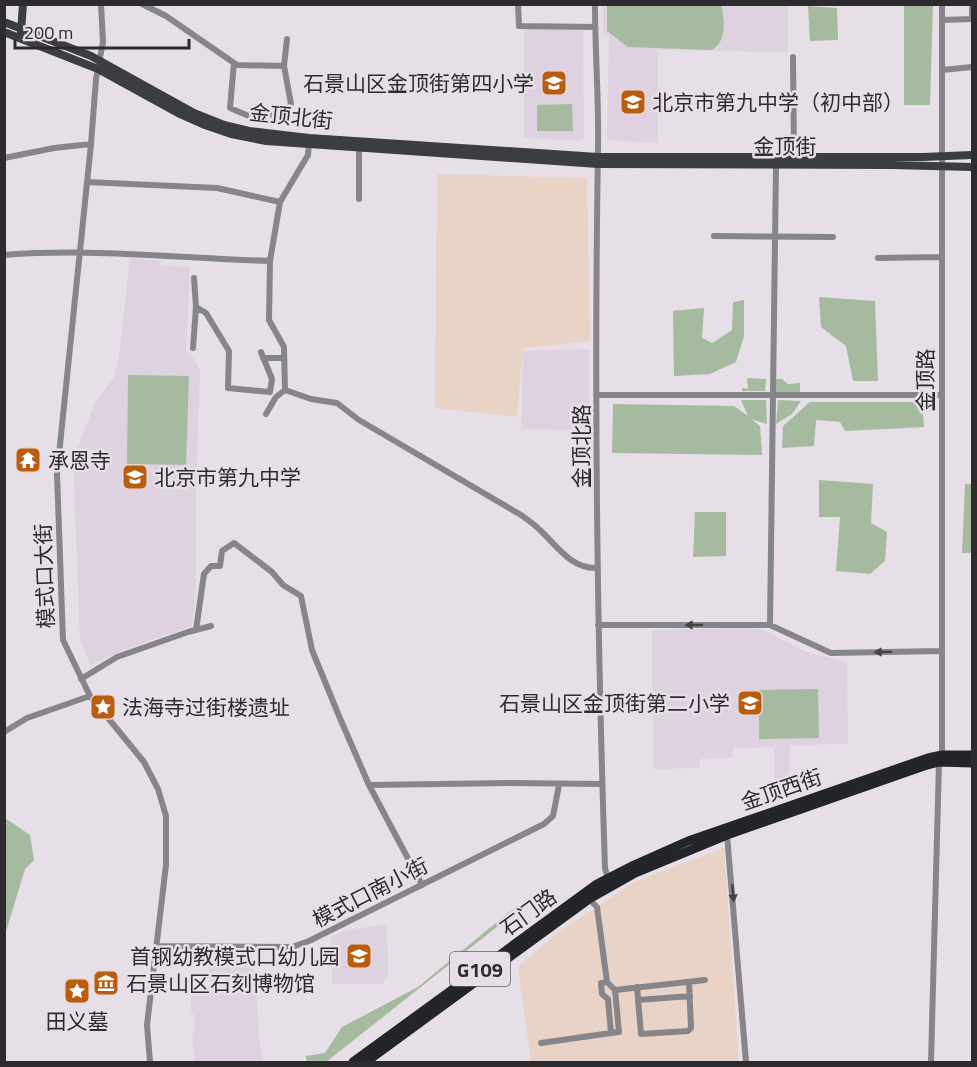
<svg xmlns="http://www.w3.org/2000/svg" width="977" height="1067" viewBox="0 0 977 1067" font-family="'Titillium Web','Noto Sans SC',sans-serif">
<style>
.commercial{fill:#e9d3c7}
.built{fill:#ded2e0}
.green{fill:#a6baa0}
.lines{fill:none;stroke-linecap:round;stroke-linejoin:round}
.minor{stroke:#86868a;stroke-width:6}
.major{stroke:#3c3c43;stroke-width:8}
.highway{stroke:#24242b;stroke-width:9}
.oneway{fill:#444245}
.labels{text-anchor:middle;dominant-baseline:central;stroke-width:5;stroke-linejoin:round;paint-order:stroke}
.shield{fill:#e6dfe7;stroke:#656166;stroke-width:1.5}
.shield-label{font-size:20px;font-weight:bold;fill:#2e2b2e}
.poi-label{font-size:21px;fill:#2e2b2e;stroke:#e6dfe7;text-anchor:start}
.street-label{font-size:21px;fill:#2e2b2e;stroke:#e6dfe7}
</style>
<rect width="100%" height="100%" fill="#e6dfe7"/>
<path class="commercial" d="M437,174L587,178L590,341L523,348L517,417L435,408Z
M724,848L739,1062H531L518,967L561,930L636,881Z"/>
<path class="built" d="M603,5H788V52L658,50V143L607,140L609,37L603,34Z
M583,28L584,138L581,141L524,138V29Z
M130,258L160,261V266L190,267L186,351L195,360L200,371L196,494V582L192,626L134,646L90,665L80,639L73,461L95,402L114,378L119,358Z
M589,349V430L521,429L523,351Z
M746,628L758,629L767,632L806,652L847,662L848,744L790,745L789,787L775,793L774,747L733,748L732,758L700,759L699,768L653,769L652,630Z
M387,924L388,975L383,984H332L331,937L347,930Z
M253,953L260,1046L264,1062H195L192,1033L195,1032L194,1015L191,1013V989L211,986L207,956Z"/>
<path class="green" d="M607,5H721C725,20 727,43 711,50L628,47L607,31Z
M904,5H933L930,105H904Z
M808,6L837,8L838,40L810,41Z
M572,104L573,131H537V105Z
M819,297L875,301L878,381H853L846,346L821,327Z
M744,300V336L736,362L710,374L674,376L673,311L704,308L702,338L712,343L732,330L733,302Z
M128,375L189,376L186,465L127,464Z
M747,378L766,379L765,391H742V388L748,389Z
M774,379H782L788,384L800,383V392H776Z
M741,400H766L767,424L751,419L760,426L762,455L612,453L613,404L734,406L748,416Z
M778,400L801,401L792,414L776,424Z
M810,402H922L924,427L845,431L840,422L816,420L814,446L782,448L783,426Z
M819,480L873,484L871,523L887,532L885,561L870,574L836,571L840,517H819Z
M965,484H972V553H962Z
M695,512H726V556L693,557Z
M818,689L819,738L759,739V690Z
M5,818L30,835L34,860L25,869L5,935Z
M541,892L326,1062H307L306,1056L325,1053L342,1027L418,987L509,912Z"/>
<g class="lines">
<path class="minor" d="M101,4L103,42L96,79L91,144L57,474L63,640L90,696L144,762L158,789L166,816V865L147,1025L150,1062
M142,4L166,16L237,65L284,66L287,39
M518,4L519,26L595,27
M595,4C595,53 599,101 598,149C594,389 597,629 605,868L608,879
M942,20L972,19V4
M793,57L794,157
M234,63L230,108L251,117L283,113L291,104L284,66
M942,70L972,67
M359,148V199
M4,158L54,148L91,144
M87,182L217,188L280,202
M714,236L833,237
M4,255C93,248 181,258 270,261
M878,258L942,257
M196,307L206,313L229,351L228,388L270,392L272,379L261,352
M193,348L196,307L194,278
M263,358H284
M285,390L311,399L337,403L359,420L521,515C528,520 534,524 540,530C557,546 572,570 598,568
M285,390L284,347L269,320L270,261L280,202L308,155L309,142
M597,395H942
M266,414L276,397L285,390
M598,625H770L831,653L941,651
M770,625L776,164
M196,630L204,574L211,566H220L222,551L234,543L272,572L283,585L301,596L312,650L339,716L369,785L422,885
M81,679L117,657L188,632L211,626
M4,732L27,718L90,696
M942,755V4
M369,785L510,783L602,784
M727,835L746,1062
M589,899L597,907L607,982L615,990L705,980
M156,946L292,947L309,941L544,824L553,816L559,785
M607,982L601,983L602,994L608,999L611,1033L619,1032L615,990
M637,987L641,1034L688,1031L691,1028L689,982
M638,1000L690,996
M541,1043L611,1033
M931,1062L939,762"/>
<path class="major" d="M4,22L91,56L194,113L224,125L249,131L309,138L598,157H923L972,155
M4,32L98,69L178,113L205,125L231,134L266,141L598,164L892,165L972,167
M21,32L23,4"/>
<path class="highway" d="M353,1062L597,884L634,865L688,841L928,758L942,755H972
M366,1062L589,899L635,873L727,835L924,766L939,762L972,763"/>
</g>
<defs><path id="oneway-solid" d="M-6-.8H1V-3.2L6.5 0L1 3.2V.8H-6Z" transform="scale(1.5)"/></defs>
<g class="oneway">
<use href="#oneway-solid" transform="translate(694 625) rotate(-180)"/>
<use href="#oneway-solid" transform="translate(883 652) rotate(179)"/>
<use href="#oneway-solid" transform="translate(733 893) rotate(85)"/>
</g>
<defs>
<g id="school-square" transform="scale(1.35)"><rect x="-9" y="-9" width="18" height="18" rx="4" fill="#ba5d0e" stroke="#e6dfe7"/><path d="M0-5L7-2L0 1L-7-2ZM-4 1L0 2.5L4 1V4Q0 6-4 4Z" fill="#fff"/></g>
<g id="temple-square" transform="scale(1.35)"><rect x="-9" y="-9" width="18" height="18" rx="4" fill="#ba5d0e" stroke="#e6dfe7"/><path d="M0-6L5-2H3V0L6.5 2.5H4V6H1.5V3h-3V6H-4V2.5H-6.5L-3 0V-2H-5Z" fill="#fff"/></g>
<g id="sight-square" transform="scale(1.35)"><rect x="-9" y="-9" width="18" height="18" rx="4" fill="#ba5d0e" stroke="#e6dfe7"/><path d="M0-6L1.8-2.2L6-1.7L2.9 1.2L3.7 5.4L0 3.3L-3.7 5.4L-2.9 1.2L-6-1.7L-1.8-2.2Z" fill="#fff"/></g>
<g id="museum-square" transform="scale(1.35)"><rect x="-9" y="-9" width="18" height="18" rx="4" fill="#ba5d0e" stroke="#e6dfe7"/><path d="M0-6L6-3V-2H-6V-3ZM-5-1h2V3h-2ZM-1-1h2V3h-2ZM3-1h2V3H3ZM-6 4H6V6H-6Z" fill="#fff"/></g>
</defs>
<g fill-rule="evenodd">
<use href="#school-square" x="554" y="83"/>
<use href="#school-square" x="633" y="102"/>
<use href="#temple-square" x="28" y="460"/>
<use href="#school-square" x="135" y="477"/>
<use href="#school-square" x="750" y="703"/>
<use href="#sight-square" x="103" y="707"/>
<use href="#school-square" x="359" y="956"/>
<use href="#museum-square" x="106" y="983"/>
<use href="#sight-square" x="77" y="991"/>
</g>
<g class="labels">
<rect class="shield" x="450" y="952" width="60" height="34" rx="4.5"/>
<g class="shield-label">
<text x="480" y="969">G109</text>
</g>
<g class="poi-label">
<text x="534" y="83" text-anchor="end">石景山区金顶街第四小学</text>
<text x="652" y="102">北京市第九中学（初中部）</text>
<text x="48" y="460">承恩寺</text>
<text x="154" y="477">北京市第九中学</text>
<text x="730" y="703" text-anchor="end">石景山区金顶街第二小学</text>
<text x="122" y="707">法海寺过街楼遗址</text>
<text x="340" y="956" text-anchor="end">首钢幼教模式口幼儿园</text>
<text x="126" y="983">石景山区石刻博物馆</text>
<text x="77" y="1021" text-anchor="middle">田义墓</text>
</g>
<g class="street-label">
<text transform="translate(291 116) rotate(6)">金顶北街</text>
<text x="785" y="146">金顶街</text>
<text transform="translate(925 380) rotate(-90)">金顶路</text>
<text transform="translate(581 446) rotate(-90)">金顶北路</text>
<text transform="translate(44 576) rotate(-92)">模式口大街</text>
<text transform="translate(781 789) rotate(-19)">金顶西街</text>
<text transform="translate(370 892) rotate(-27)">模式口南小街</text>
<text transform="translate(528 912) rotate(-36)">石门路</text>
</g>
</g>
<rect width="977" height="1067" fill="none" stroke="#2e2b2e" stroke-width="12"/>
<path d="M15 39v9h174v-9" fill="none" stroke="#2e2b2e" stroke-width="3"/>
<text x="24" y="39" font-size="18" fill="#2e2b2e" stroke="#e6dfe7" stroke-width="4.5" paint-order="stroke">200 m</text>
</svg>
